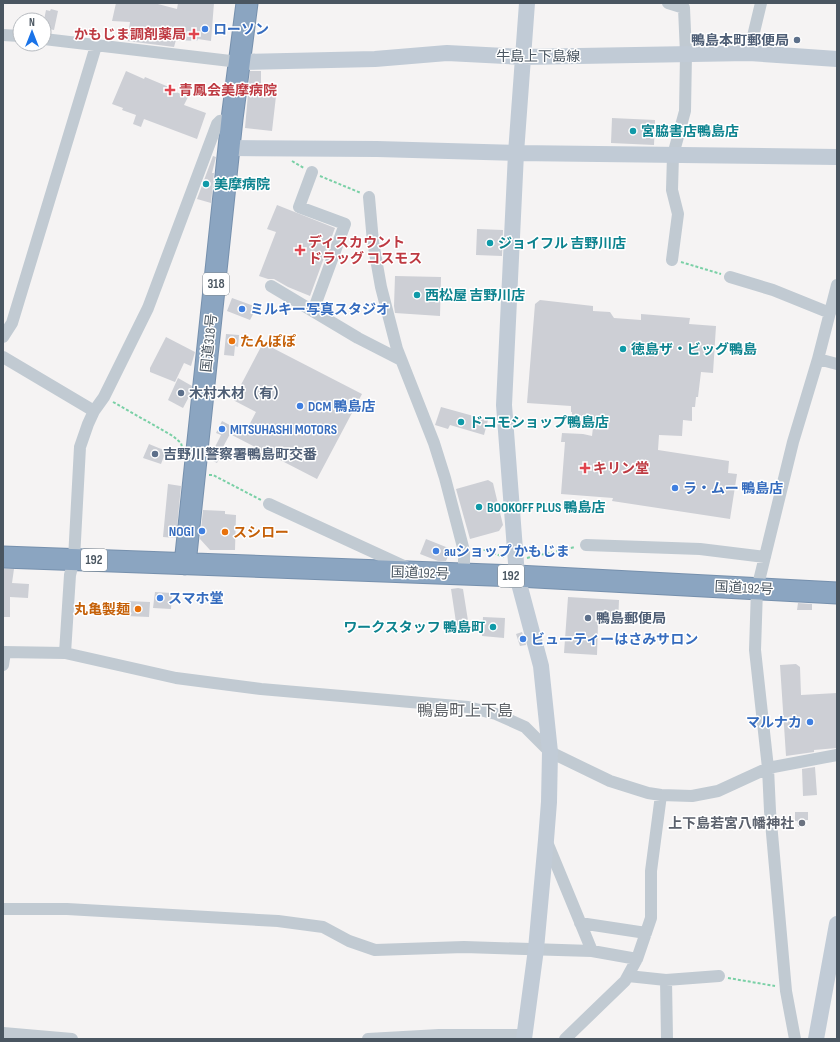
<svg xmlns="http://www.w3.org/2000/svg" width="840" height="1042" viewBox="0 0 840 1042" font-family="'Sofia Sans Condensed','Noto Sans JP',sans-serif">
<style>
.building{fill:#cdcfd5}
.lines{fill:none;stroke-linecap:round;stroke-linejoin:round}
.highway-casing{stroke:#7690ad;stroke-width:23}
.path{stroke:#7ad0a6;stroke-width:2;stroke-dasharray:3 2;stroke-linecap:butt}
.street{stroke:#c1cad2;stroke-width:12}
.secondary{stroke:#c1cbd6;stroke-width:16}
.highway{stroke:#8ba5c1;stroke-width:21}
.shop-dot{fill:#3f7fe0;stroke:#fff;stroke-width:1.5}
.health-dot{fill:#e0444e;stroke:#fff;stroke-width:1.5}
.service-dot{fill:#5c6f8a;stroke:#fff;stroke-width:1.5}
.culture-dot{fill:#0f9aa8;stroke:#fff;stroke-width:1.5}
.food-dot{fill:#e8710a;stroke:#fff;stroke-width:1.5}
.worship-dot{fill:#6b7280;stroke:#fff;stroke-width:1.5}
.labels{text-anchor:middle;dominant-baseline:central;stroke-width:3;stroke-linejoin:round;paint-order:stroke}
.shield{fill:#fff;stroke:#808990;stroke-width:1}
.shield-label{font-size:13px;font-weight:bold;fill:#4a5661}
.shop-label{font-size:14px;font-weight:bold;fill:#366cbe;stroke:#fff;text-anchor:start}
.health-label{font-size:14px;font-weight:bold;fill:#be3a42;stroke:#fff;text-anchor:start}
.service-label{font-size:14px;font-weight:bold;fill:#4e5e75;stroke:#fff;text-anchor:start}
.street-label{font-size:14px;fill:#4a5661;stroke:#fff}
.culture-label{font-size:14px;font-weight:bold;fill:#0d838f;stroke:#fff;text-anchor:start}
.food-label{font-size:14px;font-weight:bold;fill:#c56008;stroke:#fff;text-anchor:start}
.worship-label{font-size:14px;font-weight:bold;fill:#5b616d;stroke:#fff;text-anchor:end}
.quarter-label{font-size:16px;fill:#5f6368;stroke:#fff}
</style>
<rect width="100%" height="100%" fill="#f5f3f3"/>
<path class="building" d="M116,3H154L177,9L178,3H214L211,41L198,39L197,41L176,40L174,47L127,41L130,22L112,21Z
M51,9L58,11L54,30L44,28V20L46,10L50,11Z
M126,71L144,79L145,77L176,90V92L188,97L184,105L206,113L197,139L144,119L141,127L133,124L136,115L122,110L123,108L112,104Z
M250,71H261V93H264V96H276L272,131L245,128Z
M612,118L655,120L654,145L611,143Z
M213,156L216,157L212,173H214L211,203L197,199Z
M277,205L335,228L310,296L288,287L274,279H268L259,276L276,232L267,229Z
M477,229L503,230L502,256L476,255Z
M395,276L441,277L440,316L395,313L394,306Z
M232,298L257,307L250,320L227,311Z
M540,300L593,306V311L610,312L614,318L641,320V314L690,318L689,324L716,326L713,373L701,372L698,397H696L695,407H692V421L683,420L682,436L659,435L658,450L729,461L728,473L737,474L730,519L612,501L613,498L561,494L565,442H561L562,433L583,434L592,436L594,419L582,418V416L572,415V412H571V406L527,403L535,304Z
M226,334L239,335L238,347L235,346L234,356L224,355Z
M166,337L195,352L191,366L184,363L175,382L150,372V368Z
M263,343L362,394L317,479L230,434L223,447L224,448L217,463L209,459L221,435L216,433L222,421L245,433L256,412L233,400Z
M178,378L192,386L191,393L183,408L168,400Z
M441,407L488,420L484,435L450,425L448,429L435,425Z
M149,444L166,451L161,464L143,458Z
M488,480L493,483L503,525L499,531L470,539L456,489Z
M168,484L181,486L176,538L163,537Z
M203,510L225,511V514L236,515L235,550H210L200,539Z
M426,539L451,549L446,561H438L420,554Z
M3,569H14L12,583L29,584L28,598L10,597V617H3Z
M458,588L463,589L469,627L457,629L451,589Z
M155,592L172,593L171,609L153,608Z
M568,597L619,600L618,624L598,623L597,655L564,653Z
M127,601L150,602L149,617L126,616Z
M798,603L812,604V610H797Z
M483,617L505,618L504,638L482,636Z
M522,632L526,645L520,646L516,634Z
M796,664L800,667L801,695L837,693V748L814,750V752L786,756L780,665Z
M815,767L817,795L803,796L802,769Z
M795,812H808V820H806V826L798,827L797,821H795Z"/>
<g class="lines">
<g class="highway-casing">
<path id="highway" d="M3,557L517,576L837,593
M185,564L232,119L247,3"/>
</g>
<path class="path" d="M292,161L304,168
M320,176L361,193
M681,262L721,274
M113,402L173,436L181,443L182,447
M209,475H213L261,500
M474,549L479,548L504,557
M527,558L575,547
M728,978L775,986"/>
<path class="street" d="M668,3L684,8L686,54L685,111L673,155L672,190L678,214L672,260
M3,35L20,36
M44,39L239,62
M749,53L761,3
M312,172L299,207L345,224L313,311
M369,197L373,242L381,287L397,349L434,443L445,478L464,551V575
M730,277L773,290L830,313
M271,286L358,338L401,360
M3,337L12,323L96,46
M3,357L94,411
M818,359L837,364
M269,504L408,568
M586,545L700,549L765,557
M3,652L65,653L176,678L261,689L468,707L496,714L525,727L550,752L610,781L648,793L661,795L692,796L718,791L768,768L837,755
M65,653L70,575L74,559L80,447L88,424L94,411L104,397L148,308L217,124L220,121L232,119
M3,665L5,652
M547,842L592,951
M3,909H67L278,921L323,927L349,941L375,950L464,947L592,951L637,959
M580,923L646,933
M628,976L666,980L719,976
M666,980L667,1039
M3,1033L72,1039
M368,1039L439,1035H524
M565,1039L625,981L637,959L651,918V871L661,795
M795,1039L786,991L770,811L768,768L755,650L757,589L793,442L818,359L837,285"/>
<path class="secondary" d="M239,62L375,59L447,53L522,57L749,53L837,59
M230,148L377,149L516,153L837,157
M524,1039L536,949L546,840L549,802L550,752L541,666L517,576L504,405L516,153L527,3
M816,1039L837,924"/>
<use href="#highway" class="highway"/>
</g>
<g class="shop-dot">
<circle cx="205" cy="29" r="4"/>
<circle cx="242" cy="309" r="4"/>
<circle cx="300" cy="406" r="4"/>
<circle cx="222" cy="429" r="4"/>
<circle cx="675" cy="488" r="4"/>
<circle cx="202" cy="531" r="4"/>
<circle cx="436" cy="551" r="4"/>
<circle cx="160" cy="598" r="4"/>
<circle cx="523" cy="639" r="4"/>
<circle cx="810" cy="722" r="4"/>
</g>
<g class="health-dot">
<path d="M192 28h4v4h4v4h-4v4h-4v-4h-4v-4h4z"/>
<path d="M168 84h4v4h4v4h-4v4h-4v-4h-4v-4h4z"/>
<path d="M298 244h4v4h4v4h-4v4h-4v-4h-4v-4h4z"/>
<path d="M583 462h4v4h4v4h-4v4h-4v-4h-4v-4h4z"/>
</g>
<g class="service-dot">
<circle cx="797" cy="40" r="4"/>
<circle cx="181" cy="393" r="4"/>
<circle cx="155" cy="454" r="4"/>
<circle cx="588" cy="618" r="4"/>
</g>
<g class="culture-dot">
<circle cx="633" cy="131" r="4"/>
<circle cx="206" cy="184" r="4"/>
<circle cx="490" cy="243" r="4"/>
<circle cx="417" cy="295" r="4"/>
<circle cx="623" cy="349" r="4"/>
<circle cx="461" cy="422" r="4"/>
<circle cx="479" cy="507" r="4"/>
<circle cx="493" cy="627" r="4"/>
</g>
<g class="food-dot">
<circle cx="232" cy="341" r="4"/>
<circle cx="225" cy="532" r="4"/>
<circle cx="138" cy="609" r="4"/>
</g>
<circle class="worship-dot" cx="802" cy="823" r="4"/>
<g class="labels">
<g class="shield">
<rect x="203" y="273" width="26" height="22" rx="3"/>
<rect x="81" y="549" width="26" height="22" rx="3"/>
<rect x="498" y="565" width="26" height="22" rx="3"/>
</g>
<g class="shield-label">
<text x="216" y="284">318</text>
<text x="94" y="560">192</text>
<text x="511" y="576">192</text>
</g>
<g class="shop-label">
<text x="213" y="29">ローソン</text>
<text x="250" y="309">ミルキー写真スタジオ</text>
<text x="308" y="406">DCM 鴨島店</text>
<text x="230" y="429">MITSUHASHI MOTORS</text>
<text x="683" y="488">ラ・ムー 鴨島店</text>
<text x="194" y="531" text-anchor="end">NOGI</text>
<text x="444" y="551">auショップ かもじま</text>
<text x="168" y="598">スマホ堂</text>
<text x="531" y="639">ビューティーはさみサロン</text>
<text x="802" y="722" text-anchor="end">マルナカ</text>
</g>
<g class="health-label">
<text x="186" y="34" text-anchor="end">かもじま調剤薬局</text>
<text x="179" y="90">青鳳会美摩病院</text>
<text x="308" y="242">ディスカウント<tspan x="308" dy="16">ドラッグ コスモス</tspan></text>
<text x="593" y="468">キリン堂</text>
</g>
<g class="service-label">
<text x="789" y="40" text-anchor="end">鴨島本町郵便局</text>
<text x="189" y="393">木村木材（有）</text>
<text x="163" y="454">吉野川警察署鴨島町交番</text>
<text x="596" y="618">鴨島郵便局</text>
</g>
<g class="street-label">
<text x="538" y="56">牛島上下島線</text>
<text transform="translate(209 343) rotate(-84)">国道318号</text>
<text transform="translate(420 573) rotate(2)">国道192号</text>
<text transform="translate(744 588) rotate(3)">国道192号</text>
</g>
<g class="culture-label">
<text x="641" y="131">宮脇書店鴨島店</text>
<text x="214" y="184">美摩病院</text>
<text x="498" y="243">ジョイフル 吉野川店</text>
<text x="425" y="295">西松屋 吉野川店</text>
<text x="631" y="349">徳島ザ・ビッグ鴨島</text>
<text x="469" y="422">ドコモショップ鴨島店</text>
<text x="487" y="507">BOOKOFF PLUS 鴨島店</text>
<text x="485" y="627" text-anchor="end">ワークスタッフ 鴨島町</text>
</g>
<g class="food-label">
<text x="240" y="341">たんぽぽ</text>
<text x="233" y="532">スシロー</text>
<text x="130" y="609" text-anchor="end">丸亀製麺</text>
</g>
<g class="worship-label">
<text x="794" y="823">上下島若宮八幡神社</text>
</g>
<g class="quarter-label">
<text x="465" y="711">鴨島町上下島</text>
</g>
</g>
<rect width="840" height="1042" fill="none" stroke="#4a5661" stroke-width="8"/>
<g transform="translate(32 32)"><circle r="19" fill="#ffffff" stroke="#b7bbc0"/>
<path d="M0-3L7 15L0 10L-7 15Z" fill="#1a73e8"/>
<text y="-6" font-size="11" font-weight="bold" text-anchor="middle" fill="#4a5661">N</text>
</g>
</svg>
